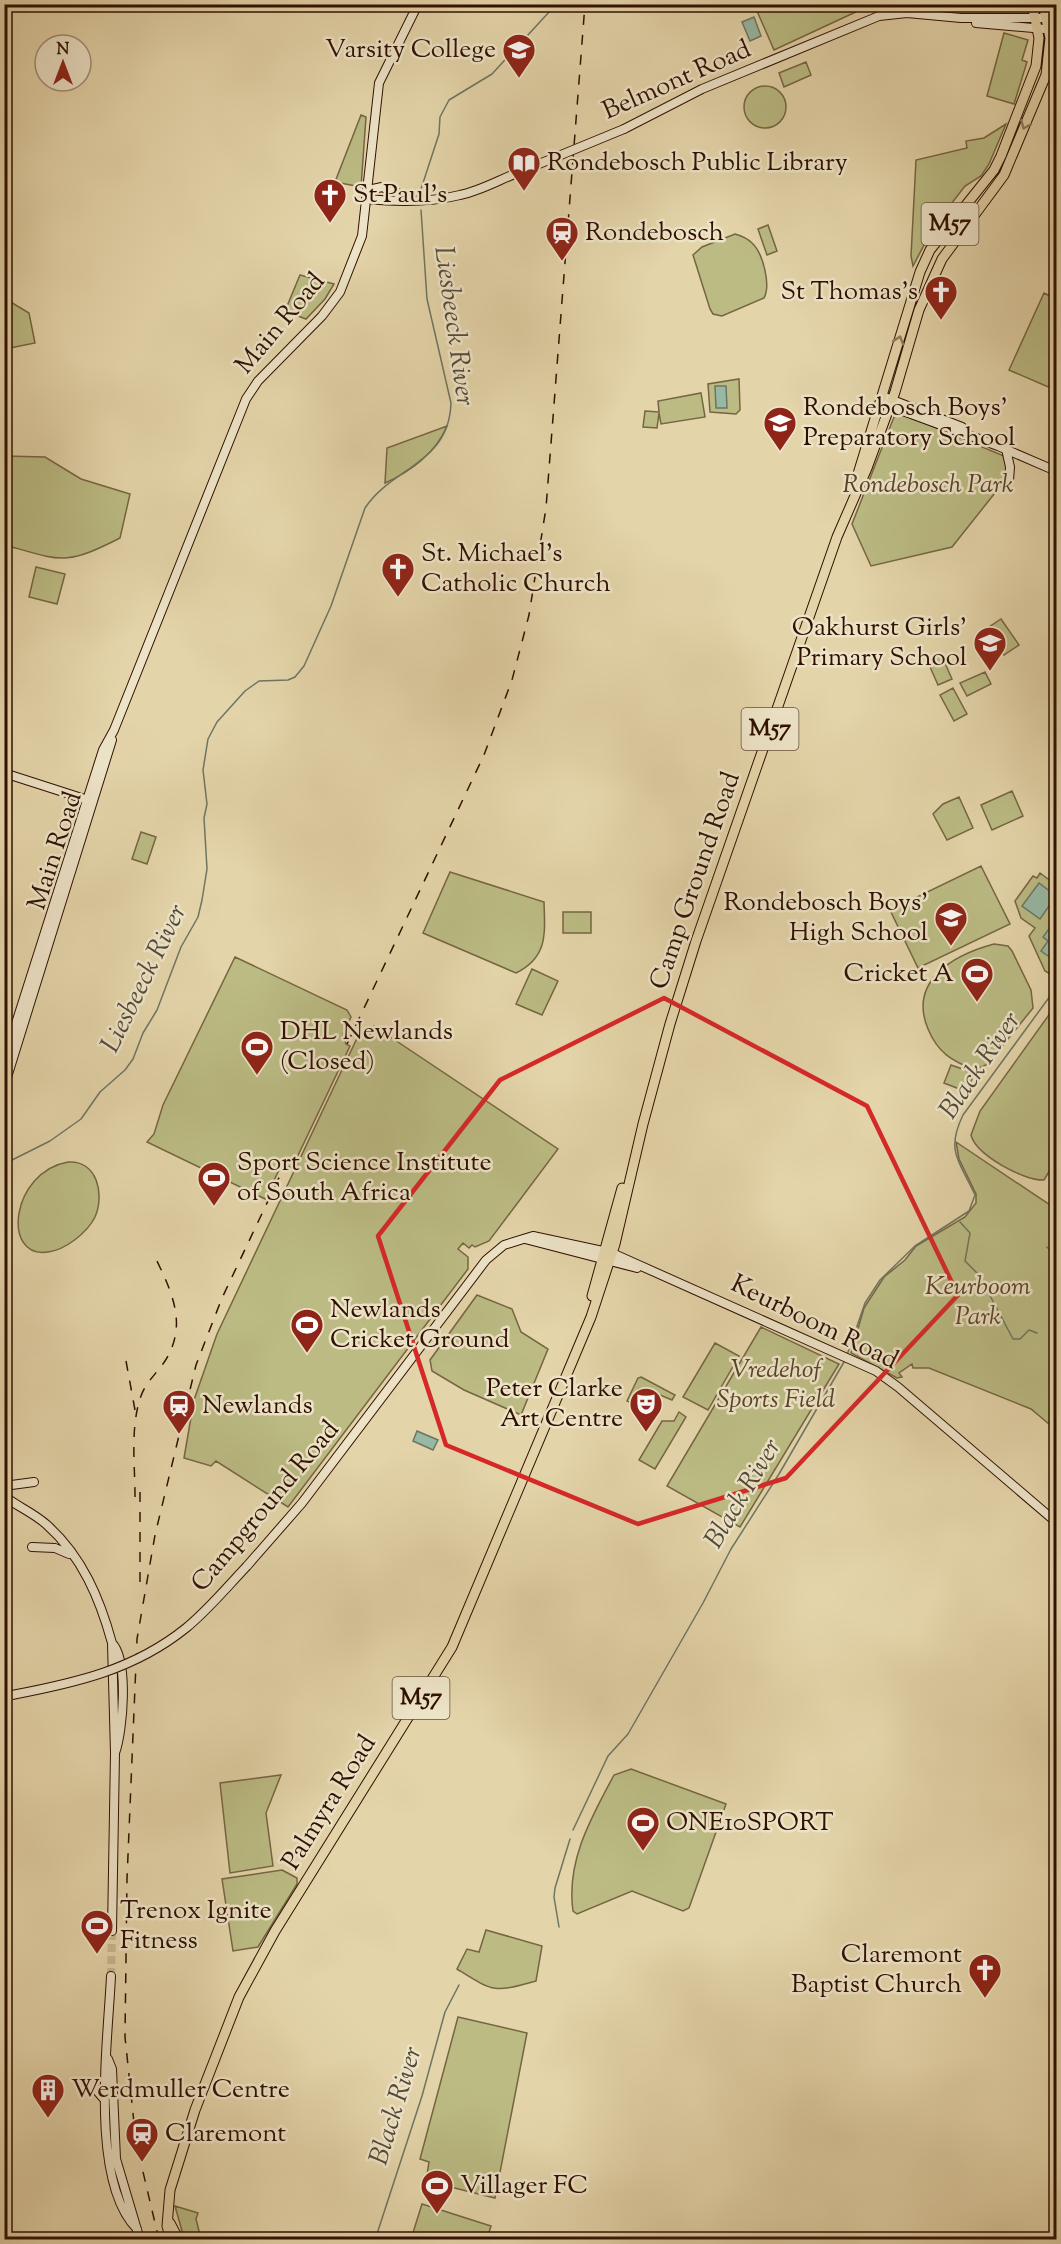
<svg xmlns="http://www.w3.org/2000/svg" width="1061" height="2244" viewBox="0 0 1061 2244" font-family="'Sorts Mill Goudy',serif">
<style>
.green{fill:#bbbb83;stroke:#756542;stroke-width:1.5}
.water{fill:#97b9a4;stroke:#6d7562;stroke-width:1.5}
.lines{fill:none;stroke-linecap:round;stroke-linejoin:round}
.stream{stroke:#6d7562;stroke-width:1.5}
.secondary-tunnel{stroke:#c9b690;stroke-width:8;stroke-dasharray:8 4;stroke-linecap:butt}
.secondary-casing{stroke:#2f0f00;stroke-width:10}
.primary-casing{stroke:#2f0f00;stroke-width:11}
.secondary{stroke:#ede3c7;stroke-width:8}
.primary{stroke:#e4d4a9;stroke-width:9}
.rail{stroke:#2f0f00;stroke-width:1.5;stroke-dasharray:10 10;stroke-linecap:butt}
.secondary-bridge-casing{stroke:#2f0f00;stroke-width:10;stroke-linecap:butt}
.secondary-bridge{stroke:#ede3c7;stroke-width:8}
.oneway{stroke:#937b5d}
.marked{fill:none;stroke:#d62828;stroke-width:4.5;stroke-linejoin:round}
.labels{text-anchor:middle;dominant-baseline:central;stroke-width:5;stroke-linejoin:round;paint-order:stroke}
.shield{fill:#ede3c7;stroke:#684f3c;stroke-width:1.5}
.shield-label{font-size:24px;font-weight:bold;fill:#2f0f00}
.poi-label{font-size:26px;fill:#2f0f00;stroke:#ede3c7;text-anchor:start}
.street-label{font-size:26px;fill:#2f0f00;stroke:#ede3c7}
.park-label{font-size:26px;font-style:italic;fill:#594327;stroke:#ede3c7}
.water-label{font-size:27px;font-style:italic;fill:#534a39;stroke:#ede3c7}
</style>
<rect width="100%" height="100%" fill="#e4d4a9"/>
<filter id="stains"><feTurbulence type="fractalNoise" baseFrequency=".00333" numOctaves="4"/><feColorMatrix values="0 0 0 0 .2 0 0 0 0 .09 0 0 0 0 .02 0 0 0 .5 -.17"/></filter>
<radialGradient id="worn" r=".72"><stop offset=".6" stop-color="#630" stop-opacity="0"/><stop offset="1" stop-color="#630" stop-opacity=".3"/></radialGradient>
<path class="green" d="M759,5H858L860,10L774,50L757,11Z
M1004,33L1028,40L1022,60L1027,62L1014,104L987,96Z
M806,62L811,75L784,87L779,73Z
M744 107a21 21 0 1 1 42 0a21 21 0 1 1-42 0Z
M361,115L366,117L361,187L335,182Z
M1006,124L989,164L981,176L965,186L934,226L913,266L911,256L916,160L967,148L966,141L984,138Z
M768,225L777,251L767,255L758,229Z
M735,234C742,236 747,238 752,243C763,253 771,285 764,298L722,316L713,314L710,309L693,255L702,247Z
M300,275L334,284L325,299L306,319L285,311Z
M1044,293L1056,299V382L1053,389L1009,370Z
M4,298L29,313L35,343L5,349Z
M739,379L740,410L736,414L710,412L708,384Z
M701,393L705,417L661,424L659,413L657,428L643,427L645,411L659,412L658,401Z
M903,414L1004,456L1010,474L952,547L871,566L852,524L894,417Z
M447,426C436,453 410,472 385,483L387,448Z
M4,456L45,457L81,479L130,494L120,538C65,566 62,561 5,545Z
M36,567L65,574L57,604L29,597Z
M1001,619L1019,645L1004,655L986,629Z
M941,654L952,679L938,685L927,660Z
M985,672L991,684L967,696L960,683Z
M953,688L967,714L954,721L940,695Z
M1012,791L1023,816L992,830L981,805Z
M959,797L973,828L947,840L933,814L943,804Z
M141,832L156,837L147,864L132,859Z
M981,866L1010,924L918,968L890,910Z
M450,872L544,902C545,934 548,957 516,973L423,933Z
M1040,873L1056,885L1055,977L1045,971L1029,936L1035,928L1021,918L1015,901L1033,876L1037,878Z
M563,912H591V933H563Z
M994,944L1008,946L1012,951L1031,990L1033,1008L988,1064L975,1070C952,1061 938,1053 928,1029C908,981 953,955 994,944Z
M235,957L347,1010L351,1017L343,1034L346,1044L350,1046L292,1168L282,1164L265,1199L147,1142L154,1134L163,1105Z
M532,969L558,981L542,1015L516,1004Z
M1056,1005V1160L1044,1180C1024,1181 976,1155 971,1135L980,1111Z
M374,1026L558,1149L489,1241L475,1247L472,1245L469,1248L463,1243L458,1249L468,1257V1269L288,1507L216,1461L211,1466L184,1458L194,1400L217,1334L359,1034L368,1038Z
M951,1065L974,1073L967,1092L944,1083Z
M956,1142L1056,1209V1430L1031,1409L929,1368H913L912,1364L899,1373L902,1377L897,1378L851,1353L864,1308L884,1277L905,1260L916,1246L965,1217L976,1203V1194L959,1159Z
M68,1162C97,1160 105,1194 95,1217C87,1233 65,1250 48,1252C1,1259 11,1172 68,1162Z
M477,1295L512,1309L521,1332L548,1349L521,1415L464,1390L432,1371L430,1360Z
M761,1327L839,1364L740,1527L667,1486Z
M715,1343L739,1356L708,1410L683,1397Z
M641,1377L675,1395L672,1400L660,1395L658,1400L639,1389L631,1403L627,1401L638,1378Z
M679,1412L686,1417L655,1469L639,1460L662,1421H674Z
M631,1769L726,1804L689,1908L683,1911L632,1891L577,1914L573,1911C566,1861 591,1818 614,1775Z
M281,1775L266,1813L273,1866L230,1873L220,1783Z
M282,1870L297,1878V1884L258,1947L233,1951L222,1879Z
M486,1930L542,1946L536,1981C493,1993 494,1992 457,1969L467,1949L479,1952Z
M458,2017L527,2033L495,2198L426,2181L429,2162L420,2159Z
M422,2204L491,2226L487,2239H411Z
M175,2206L198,2213L196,2219L201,2239H193L188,2235L184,2238Z"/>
<path class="water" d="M754,17L761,36L750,41L742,22Z
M715,386H726L727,408H716Z
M1039,883L1056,896L1040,919L1022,906Z
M1051,926L1056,930V956L1054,960L1041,951L1048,941L1043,937Z
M417,1431L438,1440L433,1450L413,1441Z"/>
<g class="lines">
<path class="stream" d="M421,189L439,134L440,117L449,100L492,74L550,11L592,4
M4,1164L50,1141L81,1119L100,1092L125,1070L133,1059L143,1033L157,1010L181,947L198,917L202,900L207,869L204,818L207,804L203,770L208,739L217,722L245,691L259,681L288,680L295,677L304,666L331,606L365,508C393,466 449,464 451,403L427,299L421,210
M960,1222L970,1233L965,1261L979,1275L1013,1339H1020L1029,1330L1037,1333
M1047,1247L1056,1257
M847,1355L865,1303L880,1280L915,1246L969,1211L975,1195C960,1162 945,1152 963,1115L1056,988
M573,1830L608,1756L628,1734L703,1603L731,1549L779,1474L844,1362
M559,1927L554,1897L555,1888L570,1839
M375,2240L422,2096L445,2012L459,1985"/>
<path class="secondary-tunnel" d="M111,1976L112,1931"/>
<g class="secondary-casing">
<path id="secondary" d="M976,23L1056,30
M624,129L702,89L879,16L907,13L961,18H1056
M368,190L382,187L410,198
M367,199C396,202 432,202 460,195C480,191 499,180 517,173
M882,396L962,427
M884,404L998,446L1056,471
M1006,449L1010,467L1009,480
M4,773L91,801
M4,1061L103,750L114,730L246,399L258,381L322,316L340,292L362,236L379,83L418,4
M4,1087L112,740
M525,1239L637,1268
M4,1486L34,1482
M4,1496C18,1507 34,1513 47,1525C82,1556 100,1599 112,1643C129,1661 123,1731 115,1753
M32,1547L55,1548L69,1554
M247,1566L302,1503L486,1260L504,1245L533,1236L612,1253L876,1371L898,1387L1056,1522
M112,1643L115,1753L112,1931
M111,1976C108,2041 89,2181 137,2229
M108,2059L112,2069L116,2159L140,2240
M92,2085L103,2098"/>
</g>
<g class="primary-casing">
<path id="primary" d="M857,477L920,272L930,250L994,170L1001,156L1036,66L1039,38L1032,4
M592,1296L622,1188
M170,2223L179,2240
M171,2240L167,2226L170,2190L195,2110L239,1997L275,1931L452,1647L591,1317L615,1244L643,1124L670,1024L696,941L837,537L867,468L895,392L919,310L942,259L1004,175L1046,75L1050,38L1043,4"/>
</g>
<use href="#secondary" class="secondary"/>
<use href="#primary" class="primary"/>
<path class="rail" d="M347,1044L484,755L512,680L529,615L546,508L585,4
M126,1361L135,1410
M135,1497C135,1464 130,1427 141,1396C146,1382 157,1373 165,1361C188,1325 172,1292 155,1257
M140,1582V1489
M159,2240L136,2142L125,2037L127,1879L137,1639L155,1535L196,1365L222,1298L285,1165"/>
<g class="secondary-bridge-casing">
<path id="secondary-bridge" d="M517,173L624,129
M12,1695C75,1683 134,1670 186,1628C208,1610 227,1587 247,1566"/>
</g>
<use href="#secondary-bridge" class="secondary-bridge"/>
</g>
<defs><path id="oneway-chevron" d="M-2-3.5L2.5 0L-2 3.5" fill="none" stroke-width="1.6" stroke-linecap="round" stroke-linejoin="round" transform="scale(1.5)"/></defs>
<g class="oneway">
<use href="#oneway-chevron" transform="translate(1025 125) rotate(113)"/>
<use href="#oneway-chevron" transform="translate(899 340) rotate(-73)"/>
</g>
<path class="marked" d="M664,998L867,1106L958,1295L786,1478L638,1524L446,1445L378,1236L500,1080Z"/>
<defs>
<g id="university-pin" transform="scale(1.725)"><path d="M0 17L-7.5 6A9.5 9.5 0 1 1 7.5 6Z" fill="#8f2418" stroke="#ede3c7"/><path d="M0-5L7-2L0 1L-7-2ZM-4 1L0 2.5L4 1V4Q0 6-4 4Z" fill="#fff"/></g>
<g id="library-pin" transform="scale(1.725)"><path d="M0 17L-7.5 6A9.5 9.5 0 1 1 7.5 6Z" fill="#8f2418" stroke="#ede3c7"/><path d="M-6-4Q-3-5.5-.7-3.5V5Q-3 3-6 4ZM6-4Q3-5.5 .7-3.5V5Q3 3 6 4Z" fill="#fff"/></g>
<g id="church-pin" transform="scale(1.725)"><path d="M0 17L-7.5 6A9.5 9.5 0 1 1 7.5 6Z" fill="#8f2418" stroke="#ede3c7"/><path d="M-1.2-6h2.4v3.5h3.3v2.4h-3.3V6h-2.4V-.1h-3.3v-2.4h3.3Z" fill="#fff"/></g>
<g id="station-pin" transform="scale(1.725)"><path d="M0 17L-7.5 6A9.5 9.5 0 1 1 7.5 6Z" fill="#8f2418" stroke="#ede3c7"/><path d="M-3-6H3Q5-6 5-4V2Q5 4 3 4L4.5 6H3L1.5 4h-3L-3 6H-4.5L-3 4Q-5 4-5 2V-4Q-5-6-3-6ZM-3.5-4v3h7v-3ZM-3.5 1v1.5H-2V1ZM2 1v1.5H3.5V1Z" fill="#fff"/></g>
<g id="school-pin" transform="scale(1.725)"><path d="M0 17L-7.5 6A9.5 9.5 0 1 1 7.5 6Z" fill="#8f2418" stroke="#ede3c7"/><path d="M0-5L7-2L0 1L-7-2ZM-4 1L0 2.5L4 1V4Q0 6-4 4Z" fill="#fff"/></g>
<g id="stadium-pin" transform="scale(1.725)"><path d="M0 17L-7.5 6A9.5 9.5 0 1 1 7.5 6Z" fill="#8f2418" stroke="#ede3c7"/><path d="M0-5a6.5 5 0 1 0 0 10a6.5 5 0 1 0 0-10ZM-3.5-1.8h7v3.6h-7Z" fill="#fff"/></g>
<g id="theatre-pin" transform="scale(1.725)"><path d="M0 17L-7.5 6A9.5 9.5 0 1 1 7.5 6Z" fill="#8f2418" stroke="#ede3c7"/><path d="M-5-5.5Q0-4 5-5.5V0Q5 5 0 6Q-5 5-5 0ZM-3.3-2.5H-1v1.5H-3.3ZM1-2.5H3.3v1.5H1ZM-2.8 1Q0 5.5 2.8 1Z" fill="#fff"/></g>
<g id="building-pin" transform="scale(1.725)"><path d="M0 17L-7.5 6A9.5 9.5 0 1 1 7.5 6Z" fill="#8f2418" stroke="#ede3c7"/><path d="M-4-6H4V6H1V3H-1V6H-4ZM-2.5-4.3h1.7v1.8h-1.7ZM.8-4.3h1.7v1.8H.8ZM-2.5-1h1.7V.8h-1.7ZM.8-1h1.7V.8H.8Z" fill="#fff"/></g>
</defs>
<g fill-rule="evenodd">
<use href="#university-pin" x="519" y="50"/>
<use href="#library-pin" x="524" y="163"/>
<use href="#church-pin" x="330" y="195"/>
<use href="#station-pin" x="562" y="233"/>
<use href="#church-pin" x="941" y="292"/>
<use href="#school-pin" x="780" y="423"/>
<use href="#church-pin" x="398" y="569"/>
<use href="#school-pin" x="990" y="643"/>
<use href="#school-pin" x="951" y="918"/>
<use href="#stadium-pin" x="977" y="974"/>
<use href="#stadium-pin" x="257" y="1047"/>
<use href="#stadium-pin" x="214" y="1178"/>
<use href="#stadium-pin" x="307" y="1325"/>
<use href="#theatre-pin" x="646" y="1404"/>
<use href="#station-pin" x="179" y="1406"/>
<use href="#stadium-pin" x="643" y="1823"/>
<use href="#stadium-pin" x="97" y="1926"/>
<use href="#church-pin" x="985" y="1970"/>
<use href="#building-pin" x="48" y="2090"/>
<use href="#station-pin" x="142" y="2134"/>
<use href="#stadium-pin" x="437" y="2186"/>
</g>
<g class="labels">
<g class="shield">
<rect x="921.5" y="203" width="57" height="42" rx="4.5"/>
<rect x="741.5" y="708" width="57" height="42" rx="4.5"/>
<rect x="392.5" y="1677" width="57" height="42" rx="4.5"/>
</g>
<g class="shield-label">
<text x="950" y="224">M57</text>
<text x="770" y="729">M57</text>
<text x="421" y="1698">M57</text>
</g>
<g class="poi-label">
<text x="496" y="50" text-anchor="end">Varsity College</text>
<text x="547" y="163">Rondebosch Public Library</text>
<text x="353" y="195">St Paul's</text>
<text x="585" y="233">Rondebosch</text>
<text x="918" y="292" text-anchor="end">St Thomas's</text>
<text x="803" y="408">Rondebosch Boys'<tspan x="803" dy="30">Preparatory School</tspan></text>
<text x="421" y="554">St. Michael's<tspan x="421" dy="30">Catholic Church</tspan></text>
<text x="967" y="628" text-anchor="end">Oakhurst Girls'<tspan x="967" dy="30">Primary School</tspan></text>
<text x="928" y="903" text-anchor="end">Rondebosch Boys'<tspan x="928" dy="30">High School</tspan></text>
<text x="954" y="974" text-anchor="end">Cricket A</text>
<text x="280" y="1032">DHL Newlands<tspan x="280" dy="30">(Closed)</tspan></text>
<text x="237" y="1163">Sport Science Institute<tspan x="237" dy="30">of South Africa</tspan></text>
<text x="330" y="1310">Newlands<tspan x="330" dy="30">Cricket Ground</tspan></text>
<text x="623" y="1389" text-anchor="end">Peter Clarke<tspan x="623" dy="30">Art Centre</tspan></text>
<text x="202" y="1406">Newlands</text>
<text x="666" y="1823">ONE10SPORT</text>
<text x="120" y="1911">Trenox Ignite<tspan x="120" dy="30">Fitness</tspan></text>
<text x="962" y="1955" text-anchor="end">Claremont<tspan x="962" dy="30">Baptist Church</tspan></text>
<text x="71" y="2090">Werdmuller Centre</text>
<text x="165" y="2134">Claremont</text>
<text x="460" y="2186">Villager FC</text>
</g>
<g class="street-label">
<text transform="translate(677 81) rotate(-24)">Belmont Road</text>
<text transform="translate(281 324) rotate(-50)">Main Road</text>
<text transform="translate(56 851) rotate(-72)">Main Road</text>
<text transform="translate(696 881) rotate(-71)">Camp Ground Road</text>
<text transform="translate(814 1323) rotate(26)">Keurboom Road</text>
<text transform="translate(266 1507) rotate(-50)">Campground Road</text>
<text transform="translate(330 1803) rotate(-58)">Palmyra Road</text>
</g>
<g class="park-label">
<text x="928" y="485">Rondebosch Park</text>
<text x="978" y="1287">Keurboom<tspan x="978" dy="30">Park</tspan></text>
<text x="776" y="1370">Vredehof<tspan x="776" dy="30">Sports Field</tspan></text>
</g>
<g class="water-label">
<text transform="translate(453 326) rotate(82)">Liesbeeck River</text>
<text transform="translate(145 979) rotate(-64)">Liesbeeck River</text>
<text transform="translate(981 1066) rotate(-56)">Black River</text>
<text transform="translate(744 1494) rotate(-59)">Black River</text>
<text transform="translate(397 2106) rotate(-73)">Black River</text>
</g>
</g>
<rect width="1061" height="2244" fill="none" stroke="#e4d4a9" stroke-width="24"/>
<rect x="6" y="6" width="1049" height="2232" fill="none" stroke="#2f0f00" stroke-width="3"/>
<rect x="12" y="12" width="1037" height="2220" fill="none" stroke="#2f0f00" stroke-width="1.5"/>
<g transform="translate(63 63)"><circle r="28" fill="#ede3c7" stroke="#a18e77" stroke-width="1.5"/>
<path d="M0-4.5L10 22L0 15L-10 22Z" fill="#8f2418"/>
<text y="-9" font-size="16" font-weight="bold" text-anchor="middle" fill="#2f0f00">N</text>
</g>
<rect width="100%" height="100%" filter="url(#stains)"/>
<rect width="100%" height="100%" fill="url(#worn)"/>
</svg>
